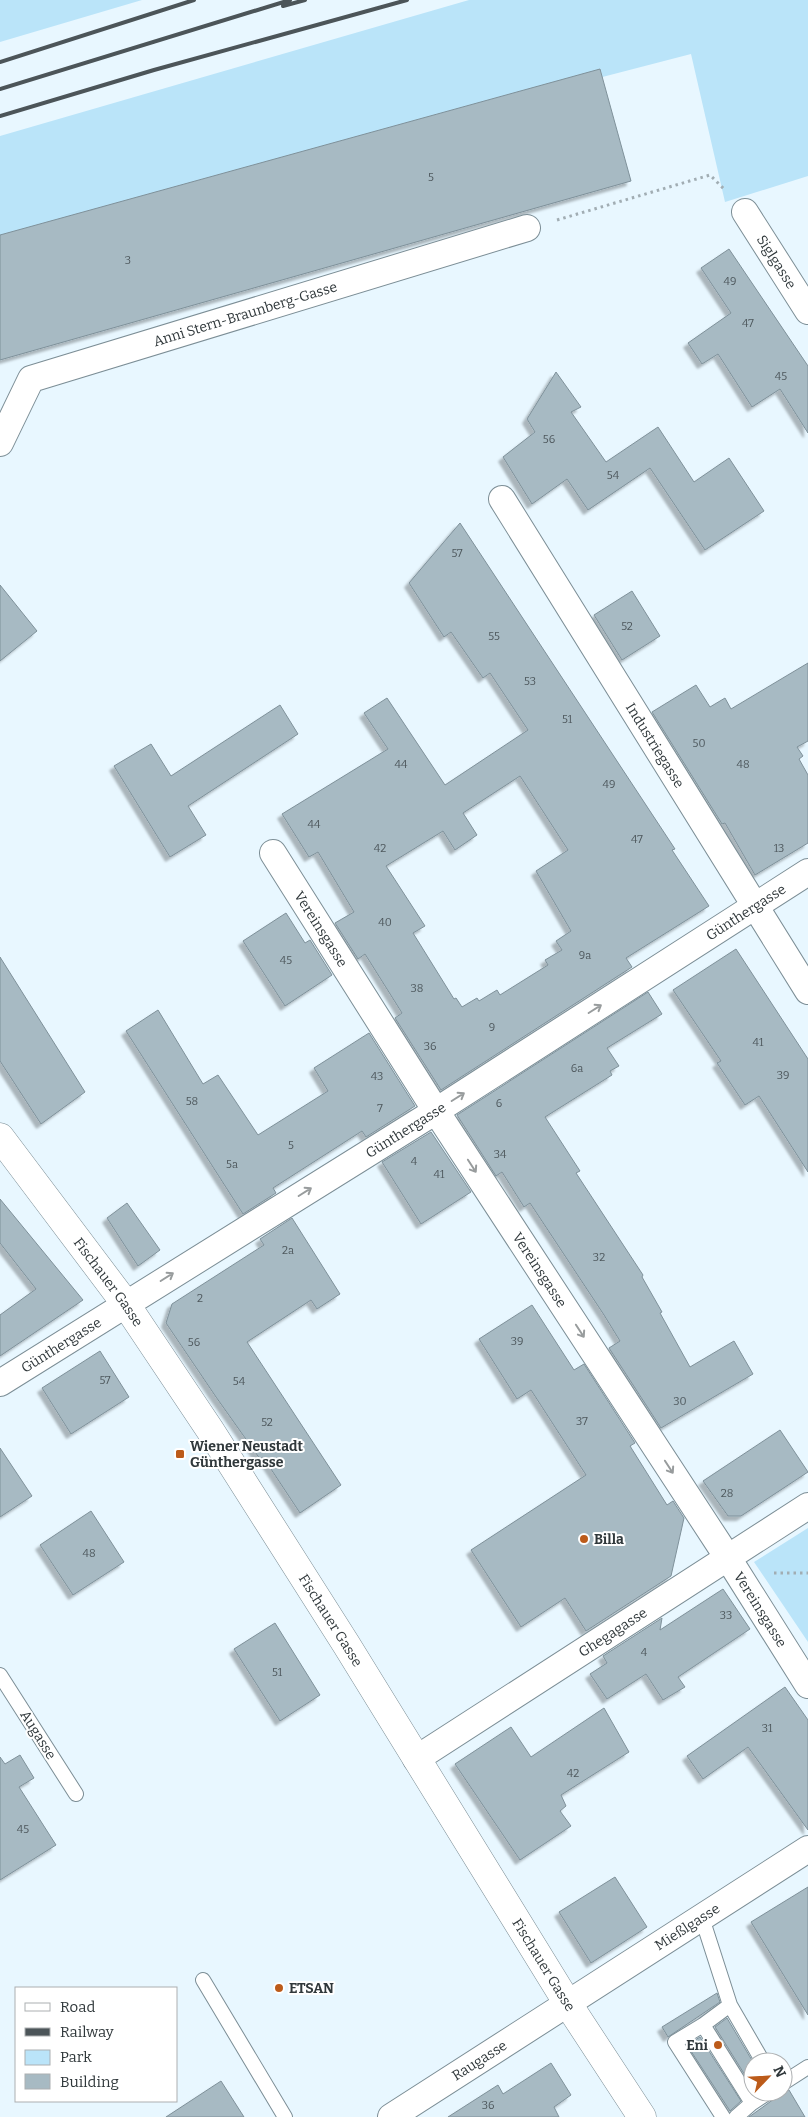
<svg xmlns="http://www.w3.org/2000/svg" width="808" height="2117" viewBox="0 0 808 2117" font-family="Bitter,serif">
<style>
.green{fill:#bae4f9}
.building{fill:#a7bac3;stroke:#7f919a;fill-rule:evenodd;filter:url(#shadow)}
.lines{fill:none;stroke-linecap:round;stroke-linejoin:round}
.lane-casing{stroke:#7c8e96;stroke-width:16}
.street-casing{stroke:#7c8e96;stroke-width:28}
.secondary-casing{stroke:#7c8e96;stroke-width:29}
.path{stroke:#a1adb3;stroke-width:3;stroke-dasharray:2.5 4;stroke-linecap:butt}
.lane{stroke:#fff;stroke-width:14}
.street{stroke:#fff;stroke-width:26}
.secondary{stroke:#fff;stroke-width:28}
.rail{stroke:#4c5559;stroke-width:4}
.oneway{stroke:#989c9d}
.poi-dot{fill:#bc5b1a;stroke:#fff;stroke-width:2}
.labels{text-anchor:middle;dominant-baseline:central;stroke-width:4;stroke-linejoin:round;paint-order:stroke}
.number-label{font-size:11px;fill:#4e585d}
.street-label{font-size:14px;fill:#30383b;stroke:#fff}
.poi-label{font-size:14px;font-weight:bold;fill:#30383b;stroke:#fff;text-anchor:start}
</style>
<defs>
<filter id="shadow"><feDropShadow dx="-4.5" dy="4.5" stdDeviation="1" flood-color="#0004"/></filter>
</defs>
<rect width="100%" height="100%" fill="#e8f7ff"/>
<path class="green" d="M0,0H142L0,42Z
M469,0H808V176L725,202L691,54L587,81L0,246V136Z
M808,1528V1642L754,1562Z"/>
<path class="building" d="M600,69L631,181L0,360V235Z
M729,249L808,366V433L780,389L752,407L718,354L702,364L688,343L731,313L701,268Z
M556,372L581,407L571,412L606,462L658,427L694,482L729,458L764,511L705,550L650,468L588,510L567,479L532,504L503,457L535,432L527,419Z
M460,523L675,849L672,850L709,906L626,958L632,967L441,1090L395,1018L402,1013L365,954L358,959L335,923L354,912L318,852L309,857L282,814L388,749L364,713L387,698L445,785L528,730L490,673L483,678L451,632L444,637L409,583ZM520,776L568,850L536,871L571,931L556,941L562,950L545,960L548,965L500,995L497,990L479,1001L477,998L462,1007L456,998L454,999L413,933L425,926L386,866L443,831L455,850L477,835L463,813Z
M0,585L37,631L0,661Z
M632,591L660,636L622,660L594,615Z
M808,663V741L797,747L803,756L799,759L808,775V843L755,875L725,823L722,824L652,712L696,685L710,707L725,698L731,709Z
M280,705L298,734L188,806L206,835L170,857L114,766L151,744L171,776Z
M286,913L305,943L310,940L332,975L285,1006L243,941Z
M736,949L808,1059V1172L759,1096L745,1105L717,1063L721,1061L673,990Z
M0,957L85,1092L41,1124L0,1061Z
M648,992L662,1014L607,1048L619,1066L610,1071L612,1075L545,1117L580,1171L576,1173L643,1275L642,1277L662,1312L660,1313L690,1367L734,1341L753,1374L661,1428L609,1348L620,1341L604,1315L530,1203L524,1207L502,1172L496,1176L457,1115Z
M158,1010L203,1084L218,1075L258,1135L328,1091L314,1068L369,1033L415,1106L366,1137L362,1131L273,1188L276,1193L243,1214L126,1031Z
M431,1132L471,1192L421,1224L382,1162Z
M0,1199L83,1300L0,1356V1315L36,1289L0,1243Z
M127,1203L160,1250L138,1266L107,1218Z
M292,1218L340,1294L317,1309L311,1300L247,1342L341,1485L300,1513L263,1457L260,1459L216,1397L166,1323L172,1304L264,1245L260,1239Z
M532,1305L574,1370L584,1364L635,1443L630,1446L667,1505L673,1501L684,1518L671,1576L586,1631L565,1598L521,1627L471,1550L586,1475L531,1390L517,1399L479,1339Z
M100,1351L129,1397L71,1434L42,1388Z
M780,1430L808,1472L741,1516H728L703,1481Z
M0,1448L32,1496L0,1517Z
M91,1511L124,1562L73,1595L40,1545Z
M723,1589L750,1629L678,1677L685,1687L663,1700L646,1674L607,1699L590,1674L607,1663L603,1656L662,1618L660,1630Z
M275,1623L320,1695L280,1721L234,1649Z
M785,1687L808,1720V1830L748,1747L703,1779L687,1756Z
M604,1708L629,1752L561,1795L566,1806L560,1811L571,1826L520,1860L455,1764L511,1727L531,1757Z
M20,1755L34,1778L19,1787L56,1845L0,1880V1757L5,1764Z
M615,1877L647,1927L591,1963L559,1912Z
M808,1887V2015L751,1922Z
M717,1993L720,2002L668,2037L662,2027Z
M727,2018L753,2062V2088L715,2027Z
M700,2037L741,2101L730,2111L687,2045Z
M551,2063L571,2095L554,2107L559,2117H448L498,2085L503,2094Z
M221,2081L244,2117H166Z
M789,2090L805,2117H749L774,2099L778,2092Z"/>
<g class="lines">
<g class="lane-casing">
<path id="lane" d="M0,1675L76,1794
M702,1918L730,2005L763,2062
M203,1980L285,2117
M703,2025L730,2005
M783,2083L808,2067
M752,2103L769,2092
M723,2117L675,2042L703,2025L752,2103L736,2117"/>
</g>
<g class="street-casing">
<g id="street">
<path id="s1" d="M745,212L808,311"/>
<path id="s2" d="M0,443L31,379L527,228"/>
<path id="s3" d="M502,499L808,991"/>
<path id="s4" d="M273,853L436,1111L728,1558L808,1685"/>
<path id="s5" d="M0,1383L436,1111L808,872"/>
<path id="s6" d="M416,1759L808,1506"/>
<path id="s7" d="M391,2117L808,1849"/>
</g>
</g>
<g class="secondary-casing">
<g id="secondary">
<path id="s8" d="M0,1137L125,1303L210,1430L346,1644L568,2004L642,2117"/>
</g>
</g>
<path class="path" d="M557,220L710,175L725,190
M774,1573H808"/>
<use href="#lane" class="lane"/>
<use href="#street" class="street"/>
<use href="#secondary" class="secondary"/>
<path class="rail" d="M283,6L305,0
M0,62L194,0
M0,89L290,0
M0,116L154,70L407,0"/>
</g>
<defs><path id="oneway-shaft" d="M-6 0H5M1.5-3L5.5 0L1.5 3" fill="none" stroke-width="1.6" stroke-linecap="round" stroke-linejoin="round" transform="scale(1.25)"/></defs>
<g class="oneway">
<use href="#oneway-shaft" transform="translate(595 1009) rotate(-32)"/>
<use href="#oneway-shaft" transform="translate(458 1097) rotate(-32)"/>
<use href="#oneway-shaft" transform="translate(472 1166) rotate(57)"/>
<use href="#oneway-shaft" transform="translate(305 1192) rotate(-32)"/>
<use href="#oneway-shaft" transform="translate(167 1277) rotate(-32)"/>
<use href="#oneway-shaft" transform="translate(580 1331) rotate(57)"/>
<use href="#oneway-shaft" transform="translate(669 1467) rotate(57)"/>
</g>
<g class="poi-dot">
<rect x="175" y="1449" width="10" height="10" rx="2.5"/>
<circle cx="584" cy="1539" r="5"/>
<circle cx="279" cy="1988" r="5"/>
<circle cx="718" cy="2045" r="5"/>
</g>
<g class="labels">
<g class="number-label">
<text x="431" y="177">5</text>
<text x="128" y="260">3</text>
<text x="730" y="281">49</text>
<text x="748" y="323">47</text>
<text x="781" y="376">45</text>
<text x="549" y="439">56</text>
<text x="613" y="475">54</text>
<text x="457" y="553">57</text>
<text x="627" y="626">52</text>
<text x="494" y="636">55</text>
<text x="530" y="681">53</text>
<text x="567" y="719">51</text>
<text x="699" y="743">50</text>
<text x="401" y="764">44</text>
<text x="743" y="764">48</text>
<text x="609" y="784">49</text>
<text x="314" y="824">44</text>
<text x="637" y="839">47</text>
<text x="380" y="848">42</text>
<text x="779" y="848">13</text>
<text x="385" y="922">40</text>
<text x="585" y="955">9a</text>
<text x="286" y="960">45</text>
<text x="417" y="988">38</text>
<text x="492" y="1027">9</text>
<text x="758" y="1042">41</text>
<text x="430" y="1046">36</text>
<text x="577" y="1068">6a</text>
<text x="783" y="1075">39</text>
<text x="377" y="1076">43</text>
<text x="192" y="1101">58</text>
<text x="499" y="1103">6</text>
<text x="380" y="1108">7</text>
<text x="291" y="1145">5</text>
<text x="500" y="1154">34</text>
<text x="414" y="1161">4</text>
<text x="232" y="1164">5a</text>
<text x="439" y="1174">41</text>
<text x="288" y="1250">2a</text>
<text x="599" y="1257">32</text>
<text x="200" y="1298">2</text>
<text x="517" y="1341">39</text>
<text x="194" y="1342">56</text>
<text x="105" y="1380">57</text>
<text x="239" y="1381">54</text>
<text x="680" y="1401">30</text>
<text x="582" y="1421">37</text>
<text x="267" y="1422">52</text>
<text x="727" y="1493">28</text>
<text x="89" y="1553">48</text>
<text x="726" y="1615">33</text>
<text x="644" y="1652">4</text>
<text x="277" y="1672">51</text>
<text x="767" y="1728">31</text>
<text x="573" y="1773">42</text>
<text x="23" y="1829">45</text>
<text x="488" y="2105">36</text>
</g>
<g class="street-label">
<text stroke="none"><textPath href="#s1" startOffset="59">Siglgasse</textPath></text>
<text stroke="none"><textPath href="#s2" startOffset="295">Anni Stern-Braunberg-Gasse</textPath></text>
<text stroke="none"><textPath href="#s3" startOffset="290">Industriegasse</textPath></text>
<text stroke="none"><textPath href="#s5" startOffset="882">Günthergasse</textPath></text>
<text stroke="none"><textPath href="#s4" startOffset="90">Vereinsgasse</textPath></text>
<text stroke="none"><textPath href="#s5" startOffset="478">Günthergasse</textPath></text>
<text stroke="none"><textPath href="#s4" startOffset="495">Vereinsgasse</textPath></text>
<text stroke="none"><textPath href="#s8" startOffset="181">Fischauer Gasse</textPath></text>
<text stroke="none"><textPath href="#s5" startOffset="72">Günthergasse</textPath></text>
<text stroke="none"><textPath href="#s4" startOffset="900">Vereinsgasse</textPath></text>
<text stroke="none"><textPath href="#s8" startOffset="586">Fischauer Gasse</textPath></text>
<text stroke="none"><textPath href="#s6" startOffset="234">Ghegagasse</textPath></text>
<text transform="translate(38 1735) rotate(58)">Augasse</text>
<text stroke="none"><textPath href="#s7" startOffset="352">Mießlgasse</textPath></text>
<text stroke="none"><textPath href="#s8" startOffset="991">Fischauer Gasse</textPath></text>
<text stroke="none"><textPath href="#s7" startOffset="105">Raugasse</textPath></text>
</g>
<g class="poi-label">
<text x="190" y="1446">Wiener Neustadt<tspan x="190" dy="16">Günthergasse</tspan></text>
<text x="594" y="1539">Billa</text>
<text x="289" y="1988">ETSAN</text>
<text x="708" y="2045" text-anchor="end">Eni</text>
</g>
</g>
<rect x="15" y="1987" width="162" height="115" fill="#ffffff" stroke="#acafb1"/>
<rect x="25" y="2003" width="25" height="8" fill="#ffffff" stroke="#acafb1"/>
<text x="60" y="2012" font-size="15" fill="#30383b">Road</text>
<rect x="25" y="2028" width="25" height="8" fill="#4c5559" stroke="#acafb1"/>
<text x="60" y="2037" font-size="15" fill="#30383b">Railway</text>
<rect x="25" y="2050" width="25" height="15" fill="#bae4f9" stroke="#acafb1"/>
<text x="60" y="2062" font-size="15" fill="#30383b">Park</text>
<rect x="25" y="2074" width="25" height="15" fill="#a7bac3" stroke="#acafb1"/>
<text x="60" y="2087" font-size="15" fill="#30383b">Building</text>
<g transform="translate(768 2077) rotate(65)"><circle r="24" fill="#ffffff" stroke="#acafb1"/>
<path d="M0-4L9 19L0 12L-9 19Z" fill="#bc5b1a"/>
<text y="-8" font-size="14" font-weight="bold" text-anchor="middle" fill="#30383b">N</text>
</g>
</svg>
